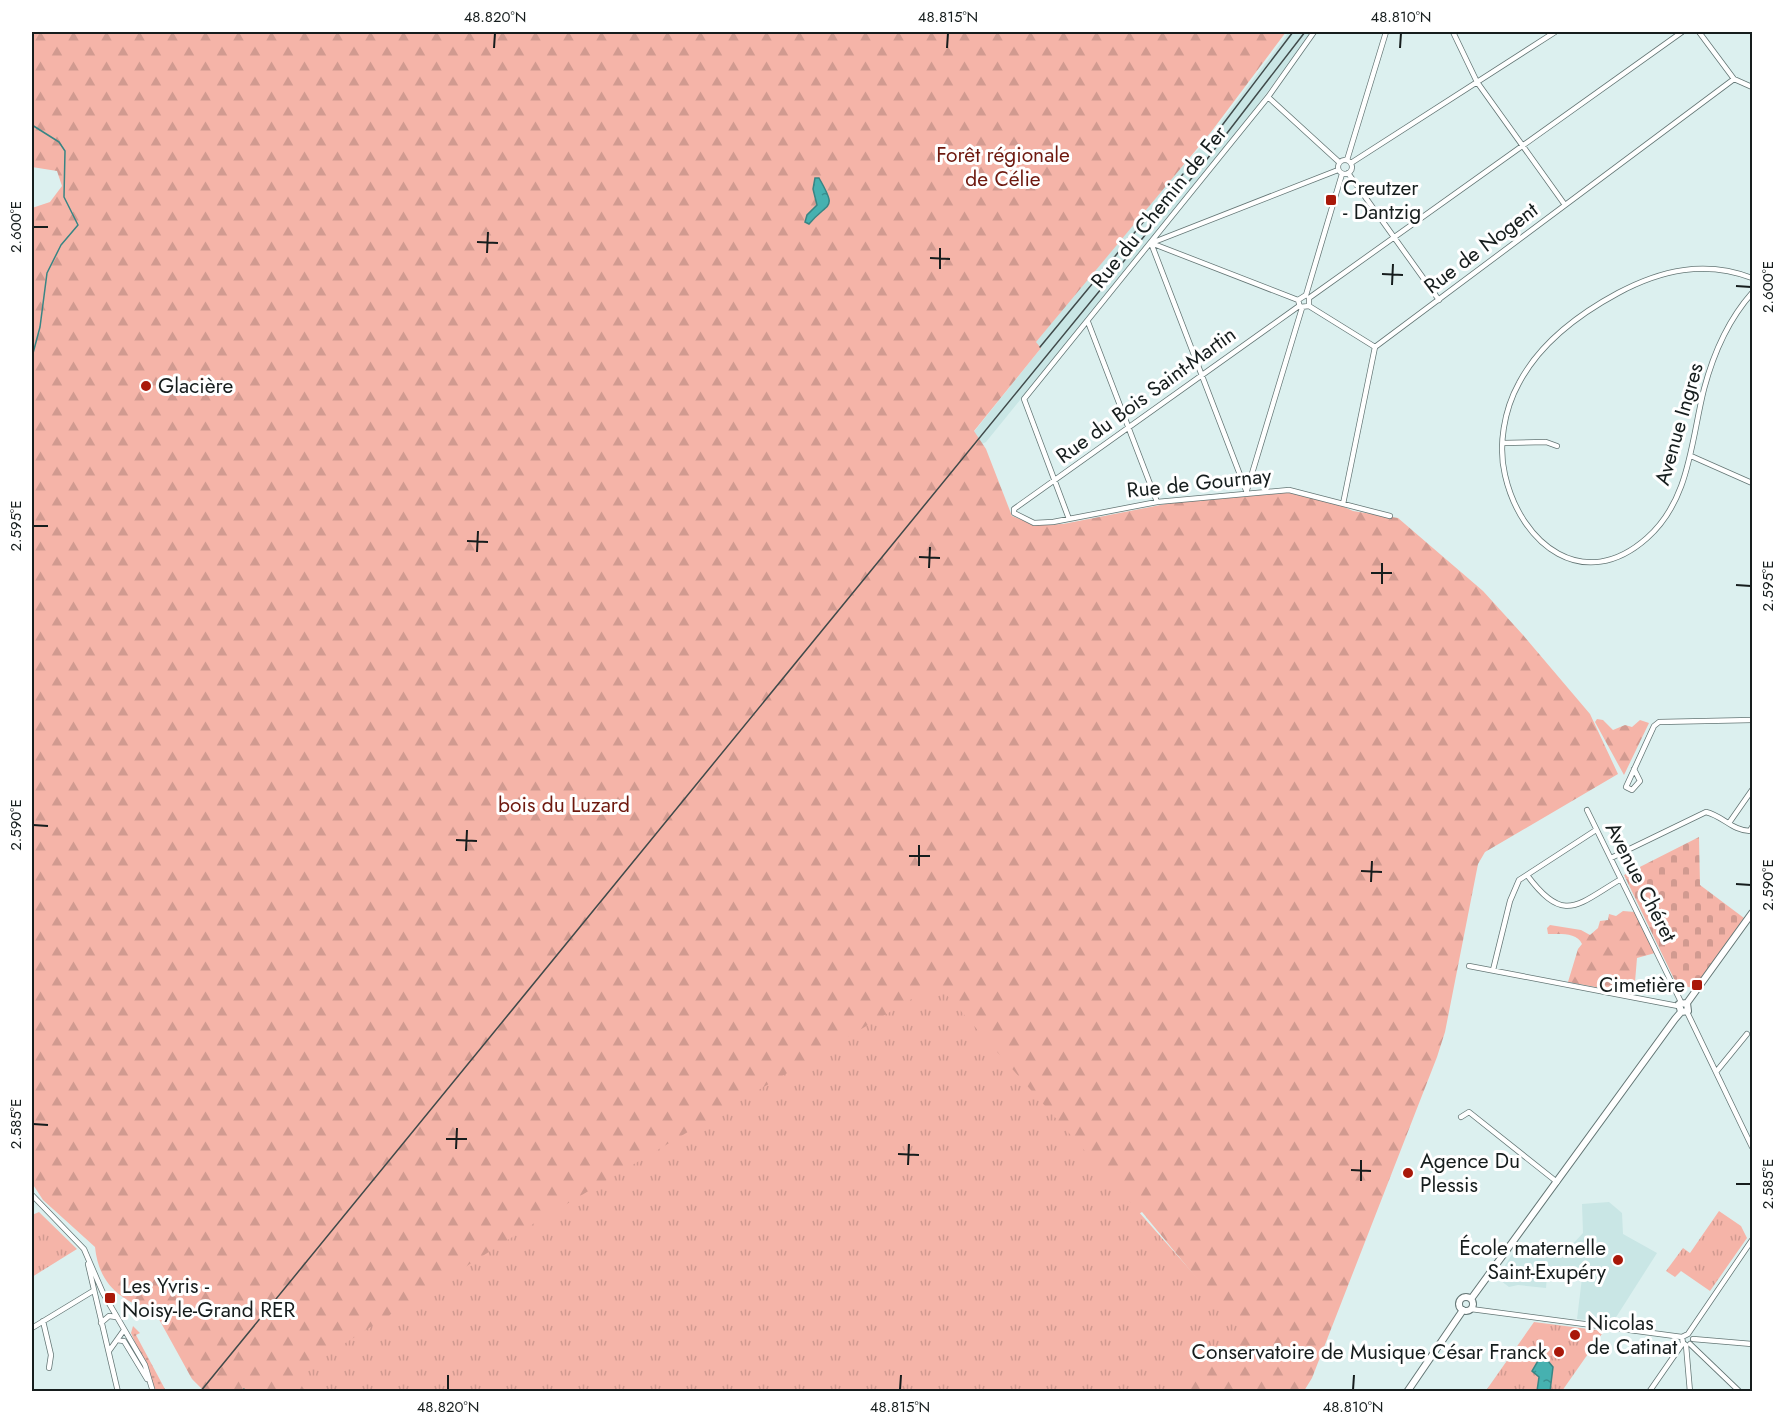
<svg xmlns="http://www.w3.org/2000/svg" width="1784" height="1423" viewBox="0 0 1784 1423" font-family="Jost,sans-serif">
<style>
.built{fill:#c9e6e5}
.grass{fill:url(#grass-dots)}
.forest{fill:url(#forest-firs)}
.cemetery{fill:url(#cemetery-stones)}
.park{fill:url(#park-tufts)}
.water{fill:url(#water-ripples);stroke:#388584;stroke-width:1.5}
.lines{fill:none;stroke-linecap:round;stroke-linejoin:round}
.stream{stroke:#388584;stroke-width:1.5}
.minor-casing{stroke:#647675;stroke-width:6}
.tertiary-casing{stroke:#647675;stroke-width:8}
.minor{stroke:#fff;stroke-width:4.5}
.tertiary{stroke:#fff;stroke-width:6}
.rail{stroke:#404a4a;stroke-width:1.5}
.ticks{fill:none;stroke:#161d1d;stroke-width:2}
.poi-dot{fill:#a91809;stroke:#fff;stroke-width:2}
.labels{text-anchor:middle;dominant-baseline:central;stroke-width:6;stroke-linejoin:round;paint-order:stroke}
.park-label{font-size:21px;fill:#6e190f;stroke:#fff}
.poi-label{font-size:21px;fill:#161d1d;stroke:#fff;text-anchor:start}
.street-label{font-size:21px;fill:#161d1d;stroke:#fff}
.neatline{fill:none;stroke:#161d1d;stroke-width:2}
.ticks-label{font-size:15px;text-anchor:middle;fill:#161d1d}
</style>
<defs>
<pattern id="grass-dots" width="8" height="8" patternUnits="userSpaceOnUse" patternTransform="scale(1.5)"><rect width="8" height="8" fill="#f5b4a8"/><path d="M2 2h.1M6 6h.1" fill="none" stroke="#d19a90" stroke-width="1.8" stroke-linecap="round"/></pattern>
<pattern id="forest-firs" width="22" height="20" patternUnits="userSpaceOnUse" patternTransform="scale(1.5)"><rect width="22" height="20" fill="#f5b4a8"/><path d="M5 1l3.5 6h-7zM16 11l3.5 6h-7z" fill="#d19a90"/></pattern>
<pattern id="cemetery-stones" width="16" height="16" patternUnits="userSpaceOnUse" patternTransform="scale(1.5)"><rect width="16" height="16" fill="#f5b4a8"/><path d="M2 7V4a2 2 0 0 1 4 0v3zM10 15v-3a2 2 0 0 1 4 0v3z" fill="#d19a90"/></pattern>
<pattern id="park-tufts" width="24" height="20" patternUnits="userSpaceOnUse" patternTransform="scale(1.5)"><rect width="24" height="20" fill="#f5b4a8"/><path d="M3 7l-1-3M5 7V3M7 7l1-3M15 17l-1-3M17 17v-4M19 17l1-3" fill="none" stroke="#d19a90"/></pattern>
<pattern id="water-ripples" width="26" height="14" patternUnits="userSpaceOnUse" patternTransform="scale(1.5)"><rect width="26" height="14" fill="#46b1b0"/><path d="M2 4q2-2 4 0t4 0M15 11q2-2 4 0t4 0" fill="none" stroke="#398f8f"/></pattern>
</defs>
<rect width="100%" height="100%" fill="#dcf0ef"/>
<path class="built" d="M1289,32H1312L1241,127L986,442L974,448L897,528L1041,348L1035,342L1166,184L1209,138Z
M1609,1202L1622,1213L1623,1234L1657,1253L1613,1322L1577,1319L1582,1278L1547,1276L1546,1288L1518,1285L1509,1287L1497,1278L1518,1245L1568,1249L1583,1233L1582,1204Z"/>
<path class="grass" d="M133,1326L140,1333L136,1335L166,1391H156L131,1333Z"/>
<path class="forest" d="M32,32H1286L1211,132L1036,342L1041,348L974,431L986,449L1012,516L1036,525L1063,524L1176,502L1291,492L1331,501L1353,511L1398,518L1483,591L1523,635L1590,714L1618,774L1485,852L1478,864L1445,1032L1437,1057L1312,1378L1304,1391H1166L1236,1326L1142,1212L1099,1238L809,1391H204L192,1379L155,1312C121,1301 99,1285 95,1247L43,1200L32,1183V208L50,202L62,186L57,171L32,167Z
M1597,719L1603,720L1613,730L1625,725L1632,727L1640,720L1649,723L1624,775L1595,722Z
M1623,911L1635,912L1655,953L1637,958L1634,994L1568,982L1578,949L1582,944C1577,932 1560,934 1548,934L1547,928L1550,925L1581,930L1590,935L1598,928L1600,921L1608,920L1609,914L1616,916Z"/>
<path class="cemetery" d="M1699,837L1700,885L1744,918L1694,988L1677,985L1624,875Z"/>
<path class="park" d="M937,984L1238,1324L1234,1340L1179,1391H305L295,1375L533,1224Z
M1719,1211L1741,1226L1747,1238L1710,1291L1681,1271L1675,1277L1666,1271L1683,1248L1690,1253Z
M39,1212L77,1249L32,1277V1215Z
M1534,1322L1604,1331L1562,1391L1485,1392Z"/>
<path class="water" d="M815,178H819C838,211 828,201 809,224L805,222L807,215L817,205L813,189Z
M1539,1359L1548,1361L1553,1367L1550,1391H1537L1539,1377L1532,1371Z"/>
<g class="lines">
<path class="stream" d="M32,125L59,142L65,151L64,197L78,225L61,245L47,273L40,327L32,357
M242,1392L244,1389"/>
<g class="minor-casing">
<path id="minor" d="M1453,32L1477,82L1565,205
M1699,32L1734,79L1752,87
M1268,97L1339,162
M1338 167a7 7 0 1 1 14 0a7 7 0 1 1-14 0Z
M1347,160L1386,32
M1351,163L1555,32
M1348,173L1439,300
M1154,242L1338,170
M1151,243L1247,493
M1151,243L1298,300
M1752,278C1705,260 1661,270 1618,293C1579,314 1540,343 1519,383C1504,410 1498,446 1505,475C1521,545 1584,594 1647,538C1690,500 1691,441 1704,389C1713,355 1729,319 1752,293
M1306,295L1342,174
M1306,295L1298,300L1300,307L1309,306V298
M1309,298L1682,32
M1299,306L1014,509V513L1034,523L1053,522L1157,502L1289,490L1390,516
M1309,306L1375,347
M1088,322L1157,502
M1503,443L1546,442L1557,446
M1691,456L1752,483
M1247,490L1302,308
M1343,504L1375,347L1734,79
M1069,519L1024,399L1268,97L1314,32
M1634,769L1640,781L1632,790L1626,787L1654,726L1659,722L1752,720
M1587,810L1681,1002
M1729,823L1752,790
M1611,858L1706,812C1723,816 1733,831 1750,831L1752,827
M1527,875C1564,925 1577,905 1621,879
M1469,966L1678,1006
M1493,970L1510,901L1519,880L1596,830
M1687,1012L1752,1147
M1716,1072L1747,1034
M1461,1117L1469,1112L1557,1182
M32,1195L84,1249L103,1293L145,1365L153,1392
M88,1264L118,1392
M1471,1309L1682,1337
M43,1321L51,1355L49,1368
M101,1323L109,1316L116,1317
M32,1328L93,1291
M1693,1339L1752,1344
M117,1340L124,1341L147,1379
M1690,1344L1740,1392
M109,1351L124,1330
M1649,1392L1683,1343
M1690,1392L1686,1345L1683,1343L1682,1337L1688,1334L1752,1240"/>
</g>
<g class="tertiary-casing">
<path id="tertiary" d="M1687,1003L1752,913
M1681,1012L1679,1004L1687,1003
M1459 1304a7 7 0 1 1 14 0a7 7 0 1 1-14 0Z
M1471,1299L1675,1019L1681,1012L1688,1011L1687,1003
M1407,1392L1463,1310"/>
</g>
<use href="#minor" class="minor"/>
<use href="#tertiary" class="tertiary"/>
<path class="rail" d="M1217,132L1293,32
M1040,347L1183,174
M200,1392L1204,163L1305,32"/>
</g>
<path class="ticks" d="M494,48L495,33M947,48L948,33M1400,48L1401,33M33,227H48M477,242L498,243M487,253L488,232M930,258L950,259M940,269V248M1382,274L1403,275M1392,285L1393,264M1736,286L1751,287M33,526H48M467,541L488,542M477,552L478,531M919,557L940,558M929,568L930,547M1371,573H1392M1382,584V563M1736,585L1751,586M33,825L48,826M456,840L477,841M466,851L467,830M909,856H930M919,866V845M1361,871L1382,872M1371,882L1372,861M1736,884L1751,885M33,1124L48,1125M446,1139H467M456,1149L457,1128M898,1154L919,1155M908,1165L909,1144M1351,1170L1371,1171M1361,1181V1160M1736,1184H1751M448,1390V1375M900,1390L901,1375M1353,1390L1354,1375"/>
<g class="poi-dot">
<rect x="1325" y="194" width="12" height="12" rx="3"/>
<circle cx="146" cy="386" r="6"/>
<rect x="1691" y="979" width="12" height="12" rx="3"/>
<circle cx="1408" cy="1173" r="6"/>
<circle cx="1618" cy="1260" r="6"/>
<rect x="104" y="1292" width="12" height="12" rx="3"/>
<circle cx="1575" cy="1335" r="6"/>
<circle cx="1559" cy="1352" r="6"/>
</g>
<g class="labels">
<g class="park-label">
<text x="1003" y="155">Forêt régionale<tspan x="1003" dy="24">de Célie</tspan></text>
<text x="564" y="805">bois du Luzard</text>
</g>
<g class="poi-label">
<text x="1343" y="188">Creutzer<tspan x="1343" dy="24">- Dantzig</tspan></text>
<text x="158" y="386">Glacière</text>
<text x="1685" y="985" text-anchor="end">Cimetière</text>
<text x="1420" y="1161">Agence Du<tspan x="1420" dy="24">Plessis</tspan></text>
<text x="1606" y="1248" text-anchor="end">École maternelle<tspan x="1606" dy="24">Saint-Exupéry</tspan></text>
<text x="122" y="1286">Les Yvris -<tspan x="122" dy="24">Noisy-le-Grand RER</tspan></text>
<text x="1587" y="1323">Nicolas<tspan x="1587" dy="24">de Catinat</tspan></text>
<text x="1547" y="1352" text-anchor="end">Conservatoire de Musique César Franck</text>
</g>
<g class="street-label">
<text transform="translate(1159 207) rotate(-51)">Rue du Chemin de Fer</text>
<text transform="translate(1481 248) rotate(-37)">Rue de Nogent</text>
<text transform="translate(1146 395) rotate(-36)">Rue du Bois Saint-Martin</text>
<text transform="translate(1679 424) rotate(-74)">Avenue Ingres</text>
<text transform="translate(1199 483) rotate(-6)">Rue de Gournay</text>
<text transform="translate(1641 882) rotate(63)">Avenue Chéret</text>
</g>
</g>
<rect width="1784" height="1423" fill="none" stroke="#ffffff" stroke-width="66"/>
<rect x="33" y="33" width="1718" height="1357" class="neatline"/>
<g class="ticks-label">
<text x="495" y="22">48.820°N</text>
<text x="948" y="22">48.815°N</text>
<text x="1401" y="22">48.810°N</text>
<text transform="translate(16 227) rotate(-90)" y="5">2.600°E</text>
<text transform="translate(1768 287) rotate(-90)" y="5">2.600°E</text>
<text transform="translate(16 526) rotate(-90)" y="5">2.595°E</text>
<text transform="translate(1768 586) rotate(-90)" y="5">2.595°E</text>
<text transform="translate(16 825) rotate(-90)" y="5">2.590°E</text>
<text transform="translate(1768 885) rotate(-90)" y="5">2.590°E</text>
<text transform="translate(16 1124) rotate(-90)" y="5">2.585°E</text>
<text transform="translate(1768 1184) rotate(-90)" y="5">2.585°E</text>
<text x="448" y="1412">48.820°N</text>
<text x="900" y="1412">48.815°N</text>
<text x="1353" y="1412">48.810°N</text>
</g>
</svg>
